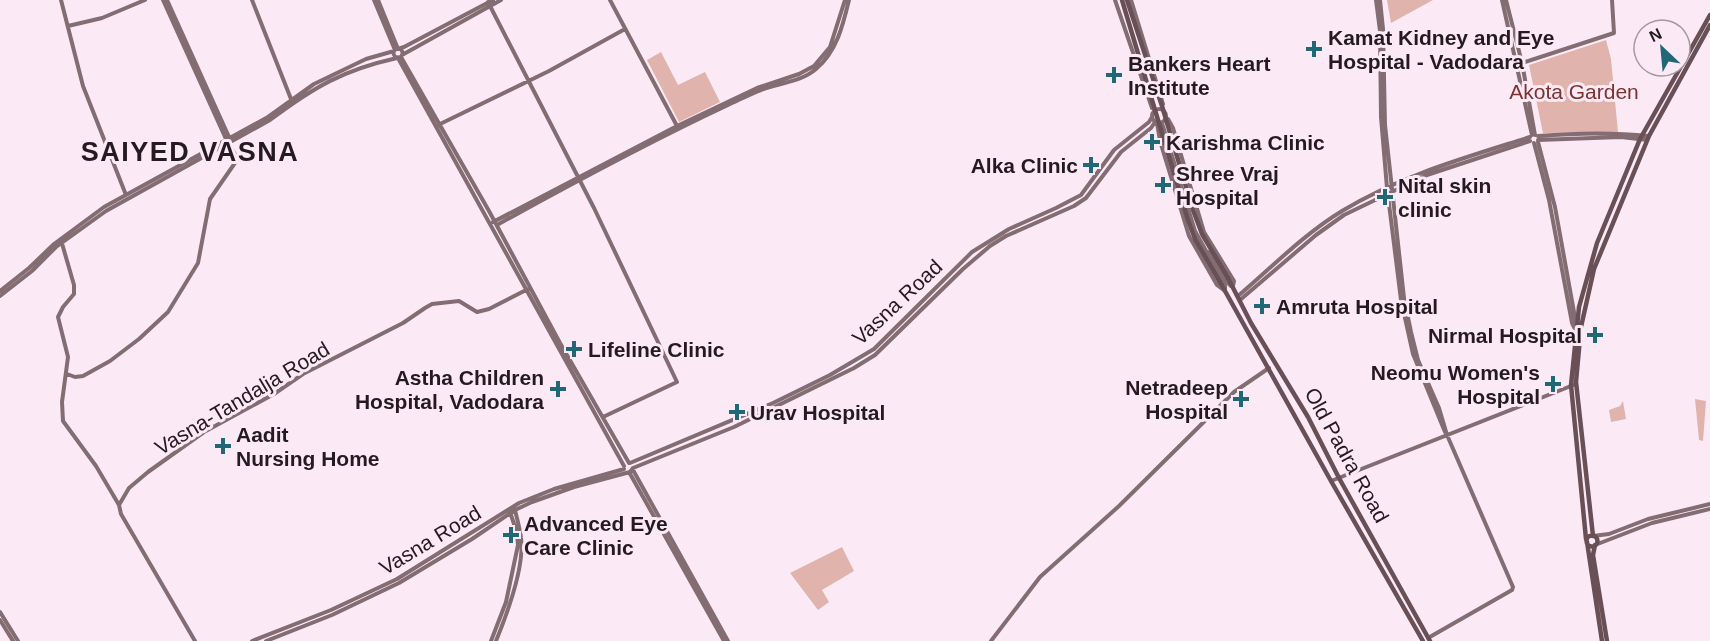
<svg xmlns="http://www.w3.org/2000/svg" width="1710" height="641" viewBox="0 0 1710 641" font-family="Helvetica,sans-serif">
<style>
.green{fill:#e0b3ad}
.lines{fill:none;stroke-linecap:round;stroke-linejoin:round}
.secondary{stroke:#836d73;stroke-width:4}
.primary{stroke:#695056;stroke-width:4.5}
.primary-bridge{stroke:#695056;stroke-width:4.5}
.poi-dot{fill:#206876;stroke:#fbeaf6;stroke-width:2}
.labels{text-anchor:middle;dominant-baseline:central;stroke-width:6;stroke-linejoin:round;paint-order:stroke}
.poi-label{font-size:21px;font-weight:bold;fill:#251a22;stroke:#fbeaf6;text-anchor:start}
.park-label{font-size:21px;fill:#7d322e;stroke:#fbeaf6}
.street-label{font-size:21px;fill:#251a22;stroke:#fbeaf6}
.district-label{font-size:27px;font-weight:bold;letter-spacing:1.5px;fill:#251a22;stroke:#fbeaf6}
</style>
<rect width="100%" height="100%" fill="#fbeaf6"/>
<path class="green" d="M1387,0H1433L1391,23Z
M1606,40L1611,59L1618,132L1543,133L1529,65Z
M661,52L678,85L705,72L720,102L679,122L647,60Z
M1695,399L1706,401L1703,441L1699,440Z
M1623,401L1626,419L1611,422L1609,410L1620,406Z
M842,547L854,571L822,590L829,602L818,610L790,573Z"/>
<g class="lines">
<path class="secondary" d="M61,0L83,86L126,195
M167,0L229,137
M252,0L291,99
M374,0L395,50
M378,0L398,49
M610,0L677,126
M1115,0L1152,108
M1131,0L1163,104
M1376,0L1380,31L1381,117L1387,188L1401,300L1413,354L1445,432
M1380,0L1383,29L1385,125L1404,298L1411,332L1418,360L1439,408L1447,435L1513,587L1512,590L1428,638
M1502,0L1532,135
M1506,0L1522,63L1535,135
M488,2L594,208L677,382L603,417
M68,26L102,18L145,0
M393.5 53a4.5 4.5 0 1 1 9 0a4.5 4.5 0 1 1-9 0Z
M398,49L404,47L493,0
M402,55L501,0
M401,57L489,211L560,343L629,463
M398,58L624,466
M1522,63L1614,33L1612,0
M1152 116a7 7 0 1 1 14 0a7 7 0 1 1-14 0Z
M1168,119L1173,128L1204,232L1234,281L1233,286
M1157,123L1160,141L1189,236L1217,285L1225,291
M1162,123L1195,231L1225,285V291
M438,125L549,71L625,29
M1538,136C1575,133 1611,132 1649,136
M1538,140L1621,137L1647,140
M1538,142L1555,207L1576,323
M1534,143L1549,200L1572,323L1576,331
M493,222L677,126L757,88L799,74L814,66L830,47L845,0
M497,225C573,183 649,142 728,105C739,100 750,94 761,90C779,83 801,82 816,69C837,51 843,25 849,0
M61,240L74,285V294L63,307L58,317L68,357L62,402L63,421L96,466L119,505
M1209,252L1227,282L1231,286
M0,291L29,268L54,244L104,207L268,117L314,84L366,59L394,51
M0,296L32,271L56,247L106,211L270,120C314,87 343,70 397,58
M1238,296C1271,268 1304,234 1342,211C1399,176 1467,157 1530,137
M1240,300L1316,235L1344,215L1427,175L1530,141
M67,374L75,377L83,376L110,361L139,339L168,312L198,263L210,199L237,160L236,156L226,139L163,0
M630,463L773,403L830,375L874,349L972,252L1009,229L1056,208L1081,195L1114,150L1149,122L1152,117
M633,468L734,427L854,368L875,355L963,269L990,246L1006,236L1074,206L1086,198L1121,152L1151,128L1155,122
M633,470L728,641
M629,472L724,641
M1331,481L1576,384
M1593,536L1609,534L1648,519L1710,504
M1595,545L1652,523L1710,509
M0,612L18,641
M0,620L13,641
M195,641L121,514L119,505L129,488L148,472L204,432L274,394L303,374L403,323L425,308L432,304L459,301L477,312L489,309L530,288
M252,641L331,610L397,579L519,503L554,489L624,469
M266,641L332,615L399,583L472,539L515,510L532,502L574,487L630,472L633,468
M491,641L506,602L518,545L517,533L510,512
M496,641C507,614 525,567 521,538C520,529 517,519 515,510
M991,641L1040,577L1119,506L1234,392L1269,368"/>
<path class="primary" d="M1228,278L1251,323L1308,417L1339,478L1430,641
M1220,282L1331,481L1423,641
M1586.5 541a5.5 5.5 0 1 1 11 0a5.5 5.5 0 1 1-11 0Z
M1593,536L1576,382L1581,327L1594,269L1649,136L1710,25
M1586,539L1571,385L1579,307L1597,243L1640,139L1710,15
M1587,542L1602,641
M1595,545L1593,555L1607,641"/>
<path class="primary-bridge" d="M1122,0L1188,220L1195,239L1220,282
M1127,0L1162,106L1193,210L1202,234L1228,278"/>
</g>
<g class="poi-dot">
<path d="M1311 40h6v6h6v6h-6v6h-6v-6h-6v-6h6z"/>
<path d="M1111 66h6v6h6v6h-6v6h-6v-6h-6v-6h6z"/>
<path d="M1149 133h6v6h6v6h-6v6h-6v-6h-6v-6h6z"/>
<path d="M1088 156h6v6h6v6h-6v6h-6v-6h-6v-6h6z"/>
<path d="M1160 176h6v6h6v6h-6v6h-6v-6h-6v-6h6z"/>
<path d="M1382 188h6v6h6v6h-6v6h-6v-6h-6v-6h6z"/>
<path d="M1259 297h6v6h6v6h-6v6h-6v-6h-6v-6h6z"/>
<path d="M1592 326h6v6h6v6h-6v6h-6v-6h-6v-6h6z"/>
<path d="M571 340h6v6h6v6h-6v6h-6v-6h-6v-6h6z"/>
<path d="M1550 375h6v6h6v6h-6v6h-6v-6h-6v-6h6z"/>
<path d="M555 380h6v6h6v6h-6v6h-6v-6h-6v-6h6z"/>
<path d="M1238 390h6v6h6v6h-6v6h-6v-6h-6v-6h6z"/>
<path d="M734 403h6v6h6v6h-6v6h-6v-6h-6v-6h6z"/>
<path d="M220 437h6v6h6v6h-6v6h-6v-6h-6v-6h6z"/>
<path d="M508 526h6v6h6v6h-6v6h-6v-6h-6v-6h6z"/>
</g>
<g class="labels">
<g class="poi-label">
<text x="1328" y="37">Kamat Kidney and Eye<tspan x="1328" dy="24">Hospital - Vadodara</tspan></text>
<text x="1128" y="63">Bankers Heart<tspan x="1128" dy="24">Institute</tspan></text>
<text x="1166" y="142">Karishma Clinic</text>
<text x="1078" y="165" text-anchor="end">Alka Clinic</text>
<text x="1176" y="173">Shree Vraj<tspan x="1176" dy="24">Hospital</tspan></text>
<text x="1398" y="185">Nital skin<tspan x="1398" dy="24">clinic</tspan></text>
<text x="1276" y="306">Amruta Hospital</text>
<text x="1582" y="335" text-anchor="end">Nirmal Hospital</text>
<text x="588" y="349">Lifeline Clinic</text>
<text x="1540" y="372" text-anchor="end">Neomu Women's<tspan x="1540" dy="24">Hospital</tspan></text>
<text x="544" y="377" text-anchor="end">Astha Children<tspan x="544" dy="24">Hospital, Vadodara</tspan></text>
<text x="1228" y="387" text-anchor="end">Netradeep<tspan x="1228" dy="24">Hospital</tspan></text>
<text x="750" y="412">Urav Hospital</text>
<text x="236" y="434">Aadit<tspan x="236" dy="24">Nursing Home</tspan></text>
<text x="524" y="523">Advanced Eye<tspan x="524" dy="24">Care Clinic</tspan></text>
</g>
<g class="park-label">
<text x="1574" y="91">Akota Garden</text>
</g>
<g class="street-label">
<text transform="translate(897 302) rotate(-43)">Vasna Road</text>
<text transform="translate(242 398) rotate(-31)">Vasna-Tandalja Road</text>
<text transform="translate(1347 455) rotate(61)">Old Padra Road</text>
<text transform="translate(430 540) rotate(-31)">Vasna Road</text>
</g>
<g class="district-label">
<text x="190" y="152">SAIYED VASNA</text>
</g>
</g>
<g transform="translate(1662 48) rotate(334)"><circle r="28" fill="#fbeaf6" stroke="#a597a1" stroke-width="1.5"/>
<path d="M0-4.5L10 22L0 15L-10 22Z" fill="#206876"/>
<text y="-9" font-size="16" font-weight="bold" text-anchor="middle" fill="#251a22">N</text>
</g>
</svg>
